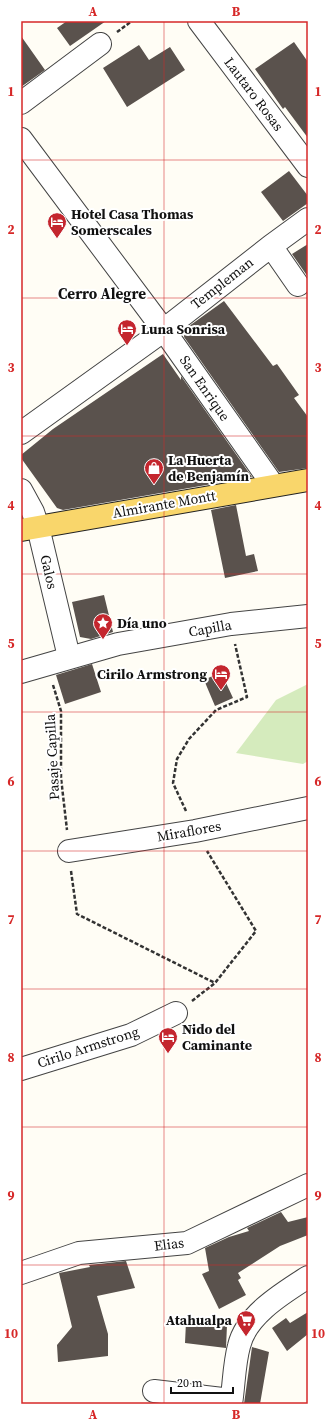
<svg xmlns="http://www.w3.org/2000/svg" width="329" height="1425" viewBox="0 0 329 1425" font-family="'Source Serif 4',serif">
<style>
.grass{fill:#d5ebbd}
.building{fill:#5a524d}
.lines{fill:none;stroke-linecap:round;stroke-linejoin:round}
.minor-casing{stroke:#444;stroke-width:24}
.major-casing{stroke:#222;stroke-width:24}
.path{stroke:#333;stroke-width:2.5;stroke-dasharray:4 2;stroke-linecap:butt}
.minor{stroke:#fff;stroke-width:22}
.major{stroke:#f9d66b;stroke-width:22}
.grid{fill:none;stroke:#d62828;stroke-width:1;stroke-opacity:0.55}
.labels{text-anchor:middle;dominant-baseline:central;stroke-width:4;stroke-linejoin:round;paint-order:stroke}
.street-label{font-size:14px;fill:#111;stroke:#fff}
.poi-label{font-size:14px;font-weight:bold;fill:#111;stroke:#fff;text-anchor:start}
.neighbourhood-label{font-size:15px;font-weight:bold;fill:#111;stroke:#fff}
.neatline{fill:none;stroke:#d62828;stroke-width:1.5}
.grid-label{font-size:13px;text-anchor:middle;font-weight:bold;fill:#d62828}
</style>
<rect width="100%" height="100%" fill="#fffdf5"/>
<path class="grass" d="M308,684V761L303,764L236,753L276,700Z"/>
<path class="building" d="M67,21H106L70,46L57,28Z
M21,36L45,70L21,87Z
M294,42L308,62V138L285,107L283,109L255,69Z
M139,45L149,60L170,47L185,70L127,107L103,68Z
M289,171L308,196V203L283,221L261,192Z
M308,244V277L292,254Z
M224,301L273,366L277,364L299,395L294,398L308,417V468L279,472L184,337L185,329Z
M163,354L181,380V376L252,477L63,510L57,508L21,458V455L53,429Z
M236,505L246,556L254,554L258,571L225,578L211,510Z
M104,595L113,632L91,639L80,637L72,602Z
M92,664L101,692L65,704L56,675Z
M221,672L233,698L215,706L204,680Z
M281,1212L288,1222L308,1217V1235L280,1246L238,1273L241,1278L238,1280L246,1295L219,1309L202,1274L209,1271L205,1248L229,1237L249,1231L247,1228Z
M126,1261L135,1288L97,1296L108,1334V1356L58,1362L57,1345L72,1327L59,1273L90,1267L89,1265Z
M308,1312V1334L287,1351L272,1328L286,1318L290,1323Z
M186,1322L227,1325L226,1348L185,1343Z
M252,1347L269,1352L260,1404H244Z"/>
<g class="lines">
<g class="minor-casing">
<path id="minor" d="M199,21L308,166
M21,103L100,44
M21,139L163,329L273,485
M271,246L298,285
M21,433L156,336L271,246L308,219
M21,490L33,512L38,527L69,657
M21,672L118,644L231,624L308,616
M69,851L195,831L308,808
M21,1069L131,1035L176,1013
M21,1273L79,1253L187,1243L308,1185
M154,1391L231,1400
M231,1404C234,1385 234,1364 239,1346C246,1315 283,1293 308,1277"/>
</g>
<g class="major-casing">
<path id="major" d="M21,530L308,480"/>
</g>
<path class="path" d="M117,32L132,21
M53,685L61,711V778L67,830
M186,811L173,783L177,759L189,739L216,710L247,697L235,644
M71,871L77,914L215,983
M192,1001L215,983L256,931L207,851"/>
<use href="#minor" class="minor"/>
<use href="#major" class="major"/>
</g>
<path class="grid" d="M164,21V1404M21,160H308M21,298H308M21,436H308M21,574H308M21,712H308M21,851H308M21,989H308M21,1127H308M21,1265H308"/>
<defs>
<g id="hotel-pin" transform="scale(1)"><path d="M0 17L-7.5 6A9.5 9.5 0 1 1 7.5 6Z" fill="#c4262e" stroke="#fff"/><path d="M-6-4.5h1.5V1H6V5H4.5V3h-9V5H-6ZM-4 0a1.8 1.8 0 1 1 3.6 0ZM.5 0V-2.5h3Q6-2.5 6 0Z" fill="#fff"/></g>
<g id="shop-pin" transform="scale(1)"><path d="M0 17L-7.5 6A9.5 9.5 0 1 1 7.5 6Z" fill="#c4262e" stroke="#fff"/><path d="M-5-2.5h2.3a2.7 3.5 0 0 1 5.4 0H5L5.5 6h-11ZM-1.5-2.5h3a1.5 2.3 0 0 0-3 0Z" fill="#fff"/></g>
<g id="sight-pin" transform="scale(1)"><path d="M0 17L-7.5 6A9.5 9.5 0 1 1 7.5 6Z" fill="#c4262e" stroke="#fff"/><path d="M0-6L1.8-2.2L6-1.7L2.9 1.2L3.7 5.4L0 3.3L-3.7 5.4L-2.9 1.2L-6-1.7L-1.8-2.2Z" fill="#fff"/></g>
<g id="supermarket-pin" transform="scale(1)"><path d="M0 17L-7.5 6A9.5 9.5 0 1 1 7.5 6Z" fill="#c4262e" stroke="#fff"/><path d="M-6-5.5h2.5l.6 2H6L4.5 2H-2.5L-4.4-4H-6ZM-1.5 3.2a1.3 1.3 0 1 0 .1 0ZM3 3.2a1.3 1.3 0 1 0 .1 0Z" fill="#fff"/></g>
</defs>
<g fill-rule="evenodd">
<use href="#hotel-pin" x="57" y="222"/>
<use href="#hotel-pin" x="127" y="329"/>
<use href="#shop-pin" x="154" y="468"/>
<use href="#sight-pin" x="103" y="623"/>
<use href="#hotel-pin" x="221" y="674"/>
<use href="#hotel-pin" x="168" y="1037"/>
<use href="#supermarket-pin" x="246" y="1320"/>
</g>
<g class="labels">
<g class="street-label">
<text transform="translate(254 94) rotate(53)">Lautaro Rosas</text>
<text transform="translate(222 283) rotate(-38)">Templeman</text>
<text transform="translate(205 388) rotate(55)">San Enrique</text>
<text transform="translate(164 504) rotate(-10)">Almirante Montt</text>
<text transform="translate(49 572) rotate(77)">Galos</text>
<text transform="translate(210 628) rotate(-10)">Capilla</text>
<text transform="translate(52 757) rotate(-93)">Pasaje Capilla</text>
<text transform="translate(189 831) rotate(-10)">Miraflores</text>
<text transform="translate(88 1047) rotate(-18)">Cirilo Armstrong</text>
<text transform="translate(169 1244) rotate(-7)">Elias</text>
</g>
<g class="poi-label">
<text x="71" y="214">Hotel Casa Thomas<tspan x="71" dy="16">Somerscales</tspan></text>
<text x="141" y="329">Luna Sonrisa</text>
<text x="168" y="460">La Huerta<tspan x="168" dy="16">de Benjamín</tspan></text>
<text x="117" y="623">Día uno</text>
<text x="207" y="674" text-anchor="end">Cirilo Armstrong</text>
<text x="182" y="1029">Nido del<tspan x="182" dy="16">Caminante</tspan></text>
<text x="232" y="1320" text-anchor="end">Atahualpa</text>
</g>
<g class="neighbourhood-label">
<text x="102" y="293">Cerro Alegre</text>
</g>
</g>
<rect width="329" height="1425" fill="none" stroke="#ffffff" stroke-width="44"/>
<path d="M171 1387v6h62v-6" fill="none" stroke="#111111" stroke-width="2"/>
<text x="177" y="1387" font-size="12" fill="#111111" stroke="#ffffff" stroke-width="3" paint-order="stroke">20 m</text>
<rect x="22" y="22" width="285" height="1381" class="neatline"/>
<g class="grid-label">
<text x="93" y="16">A</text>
<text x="236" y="16">B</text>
<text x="11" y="96">1</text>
<text x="318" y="96">1</text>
<text x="11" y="234">2</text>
<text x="318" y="234">2</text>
<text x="11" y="372">3</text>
<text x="318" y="372">3</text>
<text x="11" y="510">4</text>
<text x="318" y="510">4</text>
<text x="11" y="648">5</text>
<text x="318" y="648">5</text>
<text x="11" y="786">6</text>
<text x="318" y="786">6</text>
<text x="11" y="924">7</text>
<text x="318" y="924">7</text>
<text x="11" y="1062">8</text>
<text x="318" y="1062">8</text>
<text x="11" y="1200">9</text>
<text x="318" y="1200">9</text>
<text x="11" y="1338">10</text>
<text x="318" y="1338">10</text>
<text x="93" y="1419">A</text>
<text x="236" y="1419">B</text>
</g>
</svg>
